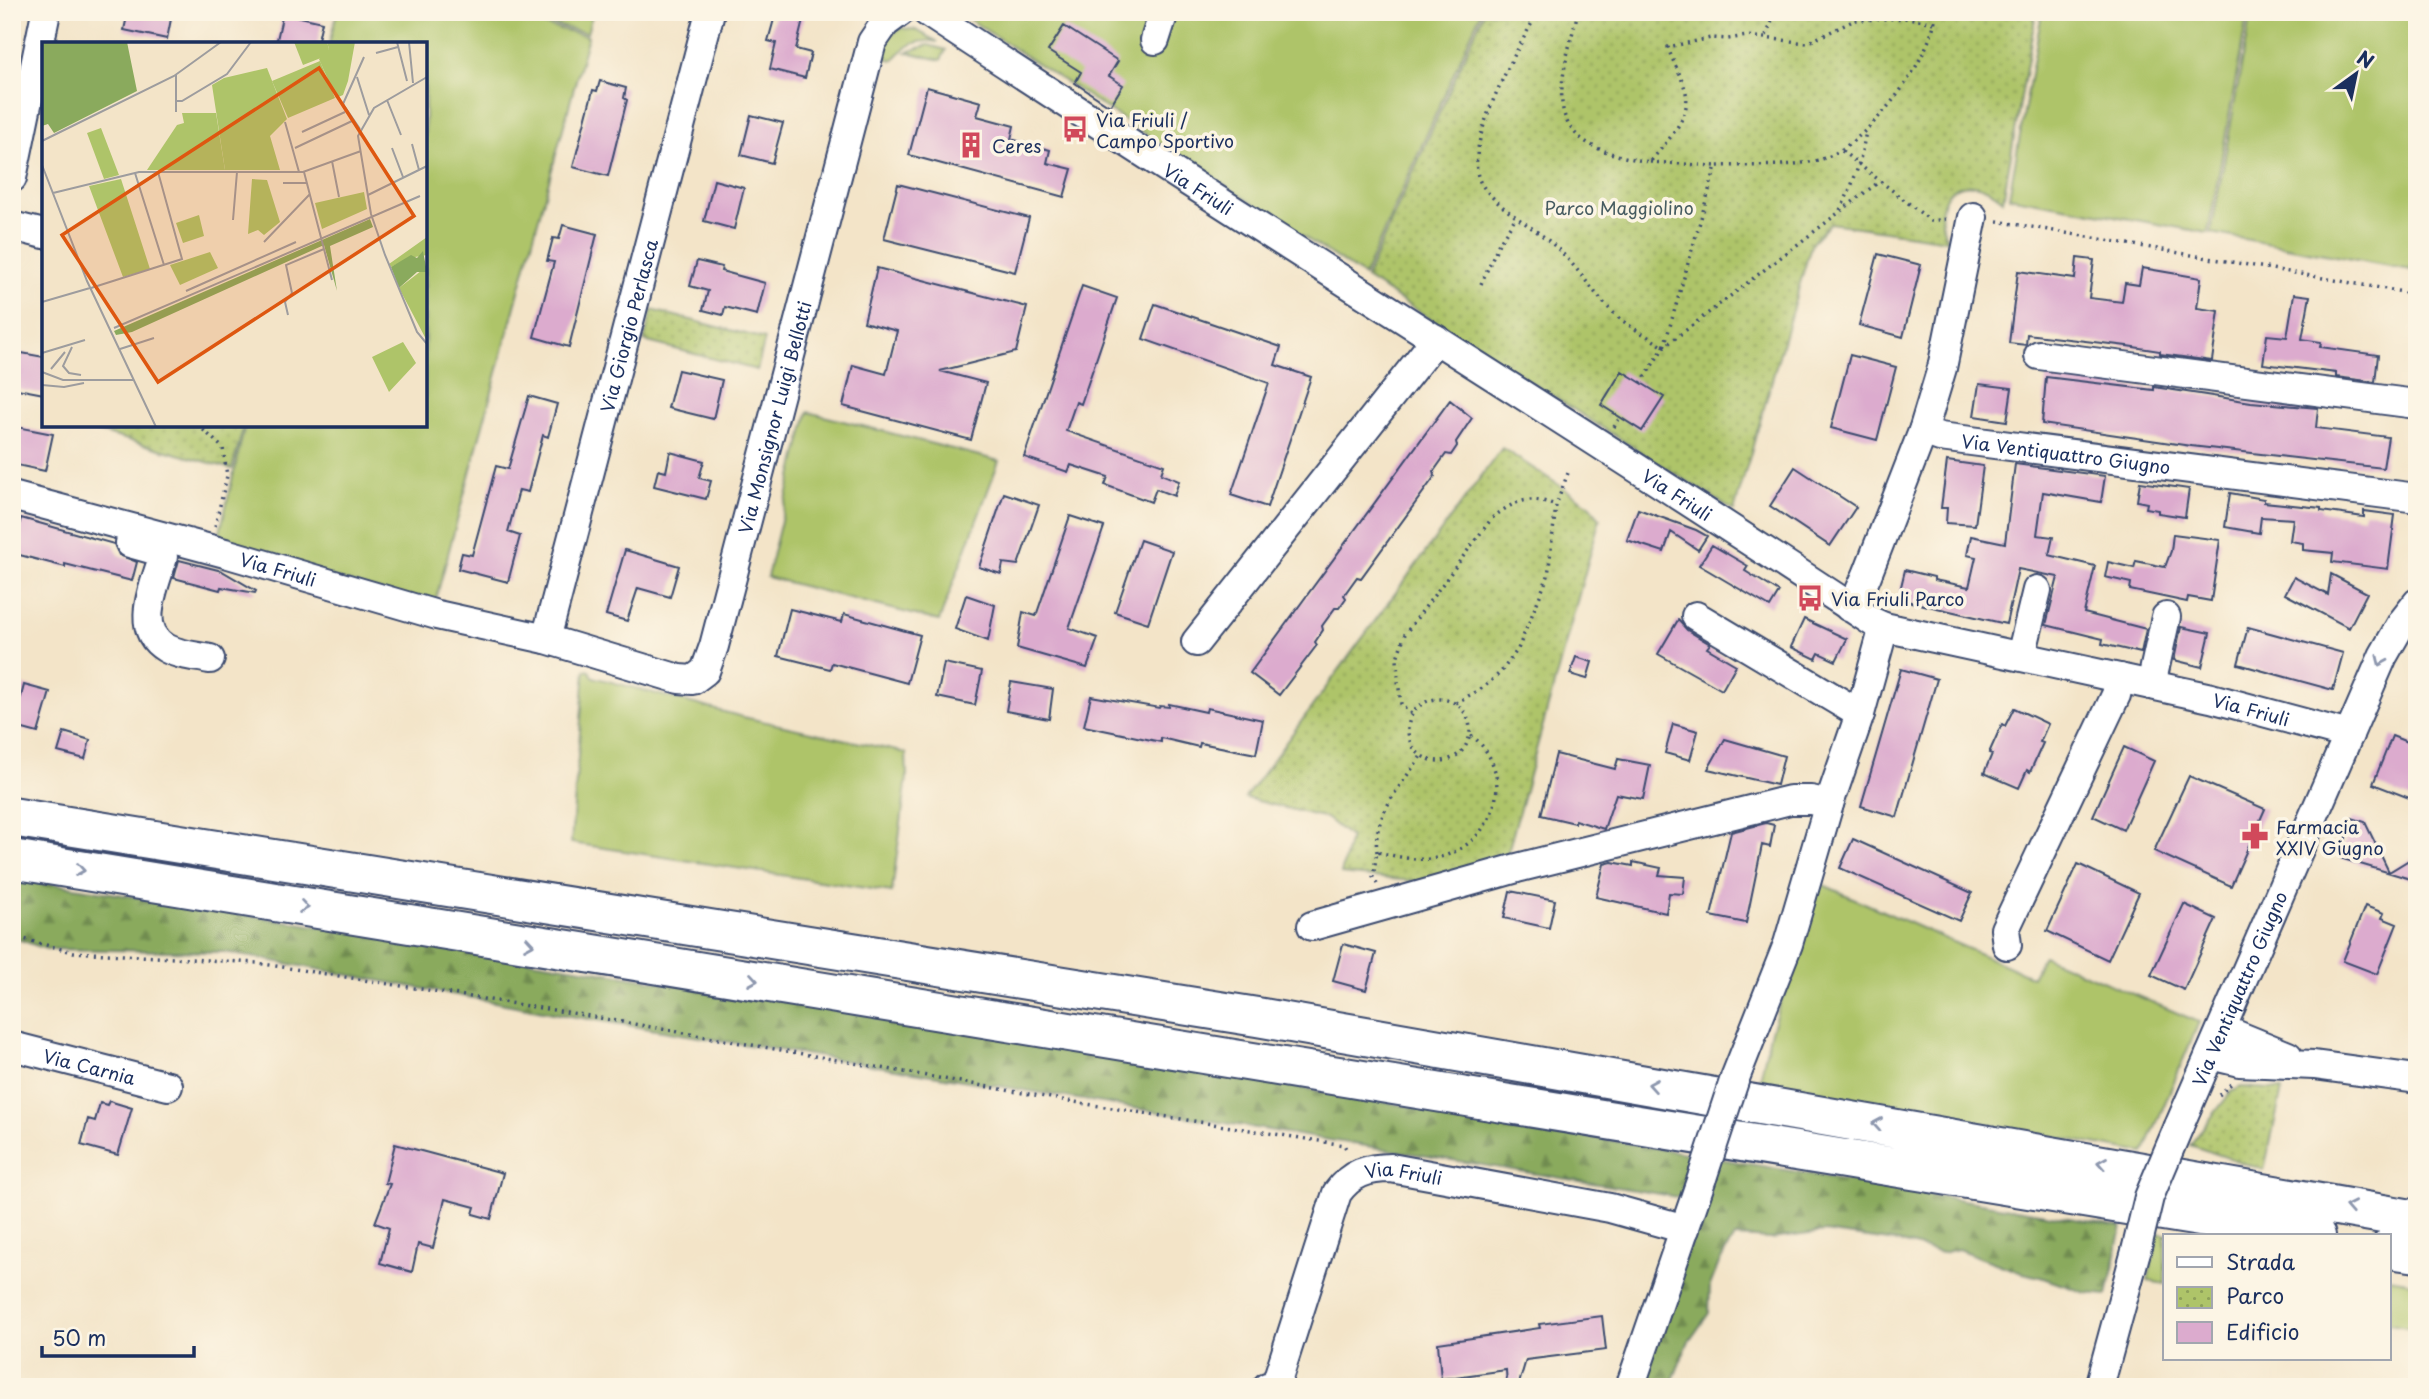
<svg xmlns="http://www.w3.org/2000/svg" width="2429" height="1399" viewBox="0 0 2429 1399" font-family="'Playpen Sans',sans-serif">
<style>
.grass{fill:#aec469;stroke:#647a64;stroke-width:2}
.forest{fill:url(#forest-firs);stroke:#526c5e;stroke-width:2}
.park{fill:url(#park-dots);stroke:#647a64;stroke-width:2}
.building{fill:#dcabce}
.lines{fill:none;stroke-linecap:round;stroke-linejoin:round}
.minor-casing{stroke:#3b4a6e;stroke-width:32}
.highway-casing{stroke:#3b4a6e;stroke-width:42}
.path{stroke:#3b4a6e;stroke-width:3.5;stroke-dasharray:2 5;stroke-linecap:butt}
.minor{stroke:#fff;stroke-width:28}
.highway{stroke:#fff;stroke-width:38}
.minor-bridge-casing{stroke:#3b4a6e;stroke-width:32;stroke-linecap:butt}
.minor-bridge{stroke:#fff;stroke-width:28}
.oneway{stroke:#8d97ae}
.labels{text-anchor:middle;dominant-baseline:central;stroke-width:7;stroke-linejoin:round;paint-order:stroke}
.poi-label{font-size:18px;fill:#1b2f5e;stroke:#fcf5e5;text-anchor:start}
.street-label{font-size:18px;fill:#1b2f5e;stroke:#fcf5e5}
.park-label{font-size:18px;fill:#475c61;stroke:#fcf5e5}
.inset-road{fill:none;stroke:#9d9c9e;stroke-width:2}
.view{fill:#de5710;fill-opacity:0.15;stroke:#de5710;stroke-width:3.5}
.inset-edge{fill:none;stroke:#1b2f5e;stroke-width:3.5}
</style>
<defs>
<pattern id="forest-firs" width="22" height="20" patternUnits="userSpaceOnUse" patternTransform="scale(1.75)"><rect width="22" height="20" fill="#8aaa5d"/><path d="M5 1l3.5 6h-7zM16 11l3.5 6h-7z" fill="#708b50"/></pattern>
<pattern id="park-dots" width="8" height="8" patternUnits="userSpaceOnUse" patternTransform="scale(1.75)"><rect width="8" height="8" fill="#aec469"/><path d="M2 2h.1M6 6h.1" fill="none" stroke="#8da05a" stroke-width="1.8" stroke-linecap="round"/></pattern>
</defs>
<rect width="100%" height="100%" fill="#fcf5e5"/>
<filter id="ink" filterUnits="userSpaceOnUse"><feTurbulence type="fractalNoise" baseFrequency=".0143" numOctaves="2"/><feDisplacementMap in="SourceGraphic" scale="14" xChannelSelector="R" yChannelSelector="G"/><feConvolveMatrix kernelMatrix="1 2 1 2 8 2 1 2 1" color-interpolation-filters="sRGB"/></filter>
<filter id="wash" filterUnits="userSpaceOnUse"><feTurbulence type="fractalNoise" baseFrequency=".00686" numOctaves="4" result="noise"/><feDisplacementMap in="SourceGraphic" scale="28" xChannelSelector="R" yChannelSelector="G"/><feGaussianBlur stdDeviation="1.57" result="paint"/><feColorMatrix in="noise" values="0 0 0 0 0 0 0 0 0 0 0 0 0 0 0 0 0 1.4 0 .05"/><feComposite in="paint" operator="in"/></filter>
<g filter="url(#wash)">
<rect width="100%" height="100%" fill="#f3e4c8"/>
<path class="grass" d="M337,12H491L588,36L434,606L217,545L245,425H425V44H329Z
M502,12H593L587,33Z
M958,12H1481L1364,276Z
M2042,12H2248L2208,233L2009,197Z
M2251,12H2417V235L2411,270L2211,233Z
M901,28L916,30L938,42C918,38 906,45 893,60L879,56L886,38Z
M928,45L946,50L941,60L907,52Z
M808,412L999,461L939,621L767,577Z
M585,670L590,671L593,677L743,717L906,753L907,777L892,892L571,843Z
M1819,883L2032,977L2043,956L2199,1022L2144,1153L1759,1084L1770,1034Z
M2158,1233L2173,1236H2165V1284L2148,1281Z
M2389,1278L2417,1283V1329L2389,1324Z"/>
<path class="forest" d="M12,877L899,1020L2122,1227L2107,1295L2086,1293L2040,1277L2019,1272L1958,1249L1942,1253L1897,1242L1824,1232L1771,1239L1734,1237L1719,1263L1710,1286L1709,1313L1688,1343L1670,1387H1629L1708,1202L559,1014L225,952L46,949L12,937Z"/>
<path class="park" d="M1484,12H2036L2003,200C1964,166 1927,192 1947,240L1830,223L1812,242L1734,511L1366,278Z
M652,310L765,339L757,370L644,341Z
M74,425H244L232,469Z
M1502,448L1588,504L1600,518L1506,859L1423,882L1341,874L1350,837L1326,818L1245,798Z
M2241,1087L2282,1090L2264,1170L2190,1145L2231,1092Z"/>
<g id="blocks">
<path class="building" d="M128,12L171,19L167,39L124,30Z
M776,12H805L796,49L811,53L805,78L770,69L776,43L768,41Z
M283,13L322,22L317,44H276Z
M1064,26L1118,61L1109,76L1123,85L1110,106L1075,83L1081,72L1048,51Z
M600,81L626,88L624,98L627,100L608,176L573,167L593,90L597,91Z
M927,87L981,102L977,116L1014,126L1011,139L1050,150L1047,163L1072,169L1064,197L909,155Z
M751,115L783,123L772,163L741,155Z
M714,180L744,188L734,229L704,221Z
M898,184L1029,218L1015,272L884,239Z
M563,225L597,234L569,347L534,337L554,262L547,261L553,238L559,239Z
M1878,254L1921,265L1903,337L1859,325Z
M2077,258L2094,260L2089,298L2122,302L2125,283L2139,285L2142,268L2201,278L2197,308L2219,311L2212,361L2160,354V351L2127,346L2027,334L2026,345L2009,343L2018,271L2075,279Z
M697,261L722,267L721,271L765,283L757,315L725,307L723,315L703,310L708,291L690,286Z
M877,268L1027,307L1016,352L940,371L986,383L971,440L843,406L853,365L886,374L897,331L864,322Z
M1082,286L1117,298L1081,404L1076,402L1066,431L1164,465L1161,474L1179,481L1174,496L1156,489L1151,502L1105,485L1108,477L1071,465L1068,472L1024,457Z
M2294,294L2310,296L2302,339L2321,342L2320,347L2378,355L2375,382L2336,377V373L2263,364L2267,335L2287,337Z
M1155,304L1281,347L1275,365L1311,377L1267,507L1231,495L1269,383L1143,339Z
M16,352L44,357V394L12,388V372Z
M1850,355L1896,367L1877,440L1831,428Z
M678,370L722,380L713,419L668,408Z
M1622,371L1664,397L1642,431L1601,405Z
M2046,377L2154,390V387L2251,402L2318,408L2316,428L2388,437L2383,468L2191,446L2042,424Z
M1979,384L2012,388L2007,421L1974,416Z
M529,396L557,404L548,437L543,435L528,492L519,490L508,532L520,536L508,582L458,569L462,553L472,555L496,466L508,469Z
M1450,400L1472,418L1456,442L1457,446L1451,455L1446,454L1434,471L1435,476L1361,578L1357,577L1344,595L1346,598L1339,608H1335L1322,626L1323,630L1315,642L1317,645L1279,695L1250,673Z
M12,426L53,434L45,471L12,464Z
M670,452L704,461L699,478L711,481L706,499L654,486L658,470L666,472Z
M1947,461L1983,466L1975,525L1946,523L1947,508H1941Z
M2015,464L2105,476L2101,502L2043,492L2037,535L2053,537L2049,555L2095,566L2084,613L2146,629L2141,653L2102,644L2103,639L2046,625L2058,577L2018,569L2006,624L1898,599L1905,570L1934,577V580L1969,587L1976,557L1967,555L1971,536L2005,543Z
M1795,467L1856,507L1830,546L1770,506Z
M2140,482L2189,489L2185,517L2158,513V510L2146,508L2147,503L2137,501Z
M1004,493L1039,505L1018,565L1003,563L1001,574L979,567Z
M2230,493L2264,499V502L2321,508V511L2364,517V511L2395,515L2388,569L2332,562L2333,553L2303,550V543L2290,541L2293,519L2261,517L2259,533L2225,527Z
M1638,509L1696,530L1707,536L1698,550L1671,532L1664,552L1627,540Z
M1070,516L1104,527L1069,628L1098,638L1087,668L1017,648L1023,612L1036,616Z
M21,518L114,544L119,555L137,562L132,581L65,564V567L12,553Z
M2173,534L2220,540L2211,601L2188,597L2187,602L2130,590L2131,583L2105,577L2108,562L2134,568L2136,561L2165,567L2171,551Z
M1140,540L1172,551L1148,623L1115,612Z
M1712,545L1748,566L1745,571L1779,592L1770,607L1699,565Z
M625,550L679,566L670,597L638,588L627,621L606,615Z
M179,560L222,571L256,591L255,593L221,587L220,590L174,578Z
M2331,574L2367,593L2349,628L2285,594L2294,577L2328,595Z
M966,595L995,605L988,641L955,629Z
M790,609L842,622L844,614L920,635L907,683L832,663L830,669L778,656Z
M1804,619L1847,639L1836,661L1819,653L1816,659L1791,647Z
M1678,620L1687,630L1710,644L1707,648L1736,665L1722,690L1658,654Z
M2181,627L2210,633L2202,667L2174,660Z
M2248,627L2343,653L2333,690L2238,664Z
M1576,657L1592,662L1587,679L1570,674Z
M944,663L982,671L975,705L937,697Z
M1901,669L1937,679L1897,817L1861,806Z
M1011,682L1053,689L1049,719L1006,711Z
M24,685L50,692L38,733L12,726V695L21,697Z
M1091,696L1159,708L1160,706L1169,707V704L1206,712L1207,708L1263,720L1256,754L1200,743L1199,747L1161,738V742L1084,726Z
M2014,708L2048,724L2040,742L2043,743L2030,772L2027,770L2019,788L1984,773L1992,754L1989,753L2002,724L2005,726Z
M1673,724L1698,731L1690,760L1665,753Z
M64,732L90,740L85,759L58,752Z
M2392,736L2417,746V801L2373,784Z
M1725,739L1784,756L1777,785L1708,769Z
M2124,747L2154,761L2123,830L2093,816Z
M1556,754L1615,769L1618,759L1650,765L1643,799L1616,794L1604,829L1575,820V823L1541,815Z
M2189,776L2265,809L2231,886L2154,851Z
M2352,818L2365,822L2389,872L2417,855V881L2340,858Z
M1766,823L1774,825L1770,847L1762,845L1746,923L1711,916L1731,832Z
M1853,839L1972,893L1959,921L1840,868Z
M1612,862L1633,866V862L1661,868L1659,875L1685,877L1683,894L1669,893L1666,913L1596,897L1604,864Z
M2078,864L2139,893L2108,960L2047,931Z
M1510,891L1555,900L1549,928L1504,918Z
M2184,904L2216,919L2184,990L2151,975Z
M2365,906L2384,913L2382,918L2397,924L2377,974L2343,961Z
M1343,944L1376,953L1366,990L1333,981Z
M109,1101L132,1108L118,1155L81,1145L88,1119L95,1121L100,1103L107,1105Z
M395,1144L503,1173L491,1219L473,1214L475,1207L445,1199L433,1248L418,1244L412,1272L380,1263L389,1228L375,1223L390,1184L385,1183Z
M1602,1316L1606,1350L1526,1360L1518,1387H1507L1506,1370L1441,1379L1438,1343L1540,1328L1539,1324Z"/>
</g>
</g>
<g filter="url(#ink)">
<use href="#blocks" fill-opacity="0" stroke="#3b4a6e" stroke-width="2"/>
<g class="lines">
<g class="minor-casing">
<g id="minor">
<path id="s1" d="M927,12C1240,219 1560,414 1873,622L1884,627L2211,698L2349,735"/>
<path d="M1155,40L1164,12"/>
<path d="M12,178L46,12"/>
<path d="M12,226L44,234"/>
<path d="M2039,355L2416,404"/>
<path id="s2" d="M1923,431L1940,437L2417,498"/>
<path id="s3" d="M12,496L225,553L437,615L546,639L679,679L693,680L705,671L714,646L872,42L885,23L900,12"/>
<path d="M130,543L162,552L163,557C155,586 133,629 166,648C178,655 196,656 210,659"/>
<path d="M1849,607L1859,593L1867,575L1923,431L1942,368L1973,217"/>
<path d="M1696,616L1860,714"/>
<path id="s4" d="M546,639L710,12"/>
<path d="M1196,642L1436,339"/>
<path d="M2021,656L2037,590"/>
<path d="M2151,685L2166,617"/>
<path d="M1312,926L1517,868L1790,800H1811L1829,804"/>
<path d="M2007,945L2005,929L2116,695L2120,678"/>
<path d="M2222,1029L2288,1056"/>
<path id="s5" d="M12,1046L168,1086"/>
<path d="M2210,1055L2239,1062L2314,1065L2417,1079"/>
<path d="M1735,1078L1788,944L1829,804L1860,714L1884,627"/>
<path id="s6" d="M2179,1126L2383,656L2403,621L2417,603"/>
<path id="s7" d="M1267,1387L1276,1384L1337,1193C1351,1173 1368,1168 1391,1168L1610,1208L1685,1229"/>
<path d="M1630,1387L1703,1175"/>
<path d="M2099,1387L2136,1251"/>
</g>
</g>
<g class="highway-casing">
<path id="highway" d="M12,817L1257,1017L2417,1220
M12,859L2316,1236
M2389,1249L2417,1253"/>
</g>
<path class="path" d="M1538,12C1520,45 1458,150 1482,185C1502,213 1535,226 1559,250C1581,271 1596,298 1619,318C1633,329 1649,337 1664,347L1716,166C1748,165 1791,168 1822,159C1867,145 1933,59 1936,12
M1578,12C1555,101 1540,145 1650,162C1665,143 1694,116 1685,89C1681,74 1672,61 1668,47L1711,38L1728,39L1747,36L1807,43L1855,20L1908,18L1935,23
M1766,36L1776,12
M1842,151L1931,221L1948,219
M1650,162L1716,166
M1840,210C1854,184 1861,160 1866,131
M1997,221L2403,292L2417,299
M1481,284L1499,243L1516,217
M1641,383L1664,347L1880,181
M198,425L223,448L227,476L215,526
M1614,427L1620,417
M1408 730a31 31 0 1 1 62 0a31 31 0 1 1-62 0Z
M1456,703L1484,687L1501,672L1518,649L1548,576L1556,505L1568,473
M1411,714L1401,704L1398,681L1397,658L1405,634L1492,518C1516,500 1528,495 1556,505
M1377,852C1372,816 1402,784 1421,756
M1377,884L1373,877L1377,852C1396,856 1416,862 1436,858C1495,846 1520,773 1470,734
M12,936L73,952L257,963L572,1013L1068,1101L1344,1145L1348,1152
M2414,1055L2417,1047
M2219,1095L2232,1083"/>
<use href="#minor" class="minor"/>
<use href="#highway" class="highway"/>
<g class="minor-bridge-casing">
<path id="minor-bridge" d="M1703,1175L1735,1078
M2136,1251L2149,1197L2179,1126"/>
</g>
<use href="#minor-bridge" class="minor-bridge"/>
</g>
<defs><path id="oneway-chevron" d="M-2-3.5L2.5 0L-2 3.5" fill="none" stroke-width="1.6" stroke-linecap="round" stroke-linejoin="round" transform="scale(1.75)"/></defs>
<g class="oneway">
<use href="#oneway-chevron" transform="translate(2381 661) rotate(114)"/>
<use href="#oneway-chevron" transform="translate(80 870) rotate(9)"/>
<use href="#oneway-chevron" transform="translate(304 907) rotate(9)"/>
<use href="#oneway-chevron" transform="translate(529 944) rotate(9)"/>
<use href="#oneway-chevron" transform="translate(753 980) rotate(9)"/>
<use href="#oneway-chevron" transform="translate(1653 1085) rotate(-170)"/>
<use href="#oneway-chevron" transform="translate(1877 1124) rotate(-170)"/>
<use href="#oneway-chevron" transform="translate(2102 1163) rotate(-170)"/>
<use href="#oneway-chevron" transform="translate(2350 1207) rotate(-169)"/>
</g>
</g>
<defs>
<g id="bus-bare" transform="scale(2.1)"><path d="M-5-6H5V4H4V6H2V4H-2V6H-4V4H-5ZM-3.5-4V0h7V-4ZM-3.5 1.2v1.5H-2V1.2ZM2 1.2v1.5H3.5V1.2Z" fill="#d1495b" stroke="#fcf5e5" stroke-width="2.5" paint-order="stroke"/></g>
<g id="building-bare" transform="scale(2.1)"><path d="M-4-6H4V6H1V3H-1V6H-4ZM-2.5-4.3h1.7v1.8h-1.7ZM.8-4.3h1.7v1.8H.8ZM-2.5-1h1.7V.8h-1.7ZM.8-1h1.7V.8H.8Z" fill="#d1495b" stroke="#fcf5e5" stroke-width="2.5" paint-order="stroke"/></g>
<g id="pharmacy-bare" transform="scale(2.1)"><path d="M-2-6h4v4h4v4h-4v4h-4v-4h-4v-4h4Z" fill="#d1495b" stroke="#fcf5e5" stroke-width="2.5" paint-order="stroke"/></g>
</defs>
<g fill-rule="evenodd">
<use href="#bus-bare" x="1075" y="129"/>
<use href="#building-bare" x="971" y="145"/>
<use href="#bus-bare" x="1810" y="598"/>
<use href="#pharmacy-bare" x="2255" y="836"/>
</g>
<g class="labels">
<g class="poi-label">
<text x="1096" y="119">Via Friuli /<tspan x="1096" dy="21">Campo Sportivo</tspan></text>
<text x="992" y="145">Ceres</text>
<text x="1831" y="598">Via Friuli Parco</text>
<text x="2276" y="826">Farmacia<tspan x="2276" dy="21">XXIV Giugno</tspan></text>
</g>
<g class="street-label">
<text stroke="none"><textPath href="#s1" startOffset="324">Via Friuli</textPath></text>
<text stroke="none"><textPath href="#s4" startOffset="324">Via Giorgio Perlasca</textPath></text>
<text stroke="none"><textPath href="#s3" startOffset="984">Via Monsignor Luigi Bellotti</textPath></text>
<text stroke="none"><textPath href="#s2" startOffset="145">Via Ventiquattro Giugno</textPath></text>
<text stroke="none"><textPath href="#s1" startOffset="892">Via Friuli</textPath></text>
<text stroke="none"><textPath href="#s3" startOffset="276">Via Friuli</textPath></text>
<text stroke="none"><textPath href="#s1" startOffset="1514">Via Friuli</textPath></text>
<text stroke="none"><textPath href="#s6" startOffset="150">Via Ventiquattro Giugno</textPath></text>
<text stroke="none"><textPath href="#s5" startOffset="80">Via Carnia</textPath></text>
<text stroke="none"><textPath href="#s7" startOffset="285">Via Friuli</textPath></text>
</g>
<g class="park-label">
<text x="1619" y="207">Parco Maggiolino</text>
</g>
</g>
<g transform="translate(42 42)">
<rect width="385" height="385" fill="#f3e4c8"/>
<path d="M278,19L293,56L246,76L230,39ZM140,71H174L183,128H105L135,83L142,81ZM59,86L77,133L62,137L45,91ZM79,137L108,227L81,235L47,144ZM322,150L325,167L280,187L273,161ZM157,173L162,194L141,201L134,181ZM385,195V213L367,216L349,225L347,222ZM168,210L176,226L138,243L128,223ZM379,229L385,230V299L357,246ZM361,300L374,321L347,350L330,315Z" fill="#aec469"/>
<path d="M0,0H85L95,49L12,91L6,82L0,84ZM328,177L331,185L288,204L295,249L282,203L90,290L74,293L72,289ZM381,209L385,230H375L357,246L349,225L369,213L375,216Z" fill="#8aaa5d"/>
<path d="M252,0H285L287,7L284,14L261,23Z" fill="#aec469"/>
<path d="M285,0H313L306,39L301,53L294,56L277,17L287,7ZM225,26L245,77L228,94L238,128H183L170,43L182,36ZM210,137L225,138L238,180L222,193L216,188L206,192Z" fill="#aec469"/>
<path class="inset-road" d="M355,0L365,39M367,0L371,41M334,11L356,5M315,35L327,73M385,35L332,66L316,94L329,172L343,213L375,290L385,302M345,58L359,93M133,59H140L185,32L209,0M134,70V33M243,80L257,130M318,87L301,62L322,15M260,90L303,70M0,99L132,34L179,0M370,102L377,128M253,106L310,79M350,106L361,135M290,119L297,155M0,123L45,239L114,385M262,130L290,238M93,131L122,223M241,141H265M11,151L97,130H261L319,109M326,153L385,124M191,178L195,130M222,200L268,152M49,246L140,217L116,130M144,249L254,200M0,260L48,246M246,273L243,260L250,251L244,223L282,207M72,286L378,154M30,305L21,324L27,331L39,333M78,307L112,296M0,311L43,298M9,327L23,310M0,330L21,338H92M0,343L22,345L42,341"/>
<path class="view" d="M277,26L372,174L116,340L20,193Z"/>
<rect width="385" height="385" class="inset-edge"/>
</g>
<rect width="2429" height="1399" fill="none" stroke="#fcf5e5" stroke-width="42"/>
<rect x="2163" y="1234" width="228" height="126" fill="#fcf5e5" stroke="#a2a6af" stroke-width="2"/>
<rect x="2177" y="1257" width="35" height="10" fill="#ffffff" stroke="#a2a6af" stroke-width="2"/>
<text x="2226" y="1270" font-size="21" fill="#1b2f5e">Strada</text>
<rect x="2177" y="1287" width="35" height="21" fill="url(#park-dots)" stroke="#a2a6af" stroke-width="2"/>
<text x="2226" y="1304" font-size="21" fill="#1b2f5e">Parco</text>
<rect x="2177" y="1322" width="35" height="21" fill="#dcabce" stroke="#a2a6af" stroke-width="2"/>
<text x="2226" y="1340" font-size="21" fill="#1b2f5e">Edificio</text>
<g transform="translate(2356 74) rotate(33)" stroke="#fcf5e5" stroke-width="5" paint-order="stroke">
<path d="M0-5L12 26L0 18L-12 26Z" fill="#1b2f5e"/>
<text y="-10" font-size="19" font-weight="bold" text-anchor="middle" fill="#1b2f5e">N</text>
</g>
<path d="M42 1346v10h152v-10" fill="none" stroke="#1b2f5e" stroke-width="3.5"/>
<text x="52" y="1346" font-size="21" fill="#1b2f5e" stroke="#fcf5e5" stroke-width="5" paint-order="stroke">50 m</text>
</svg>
